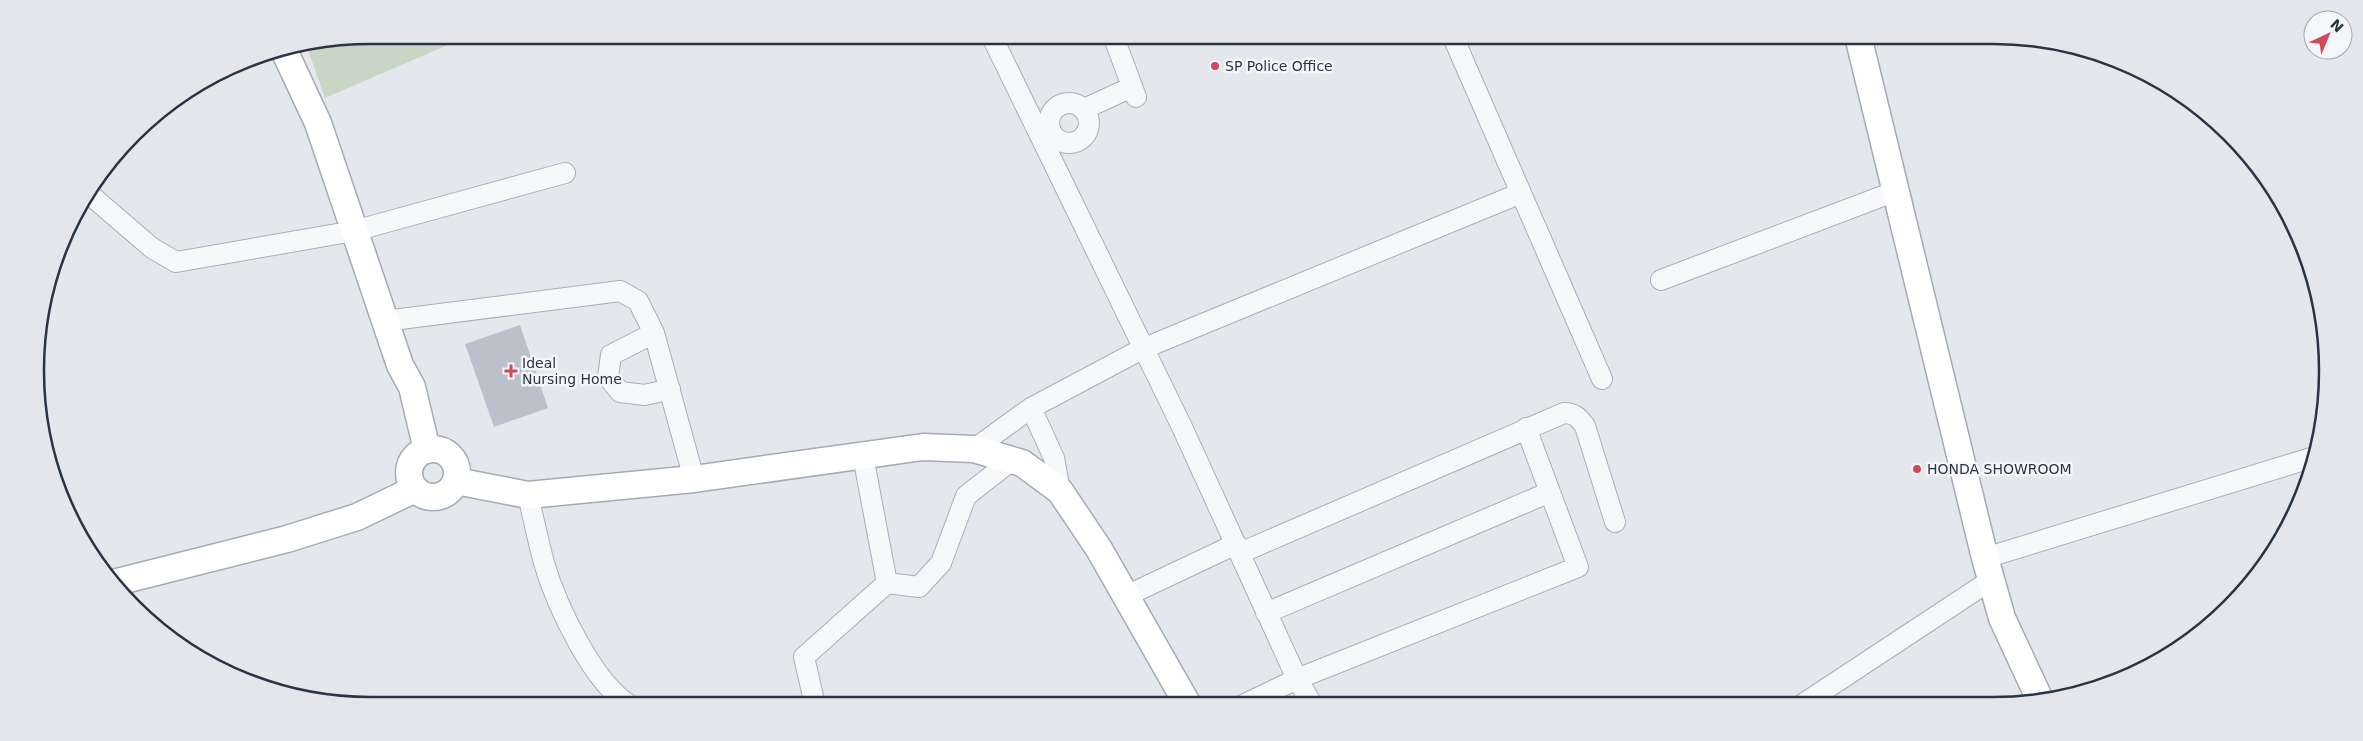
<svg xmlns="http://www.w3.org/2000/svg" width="2363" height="741" viewBox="0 0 2363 741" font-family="'DejaVu Sans',sans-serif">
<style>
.green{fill:#c9d6c5}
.building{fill:#bbc0ca}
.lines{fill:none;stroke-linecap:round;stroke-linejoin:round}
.minor-casing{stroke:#a9aeb7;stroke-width:22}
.major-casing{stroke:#a3abb8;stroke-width:29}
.minor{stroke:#f7f8fa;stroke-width:20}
.major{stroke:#fff;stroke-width:26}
.poi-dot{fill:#d1495b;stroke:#f4f6f9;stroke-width:2}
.labels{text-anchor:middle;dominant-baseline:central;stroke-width:5;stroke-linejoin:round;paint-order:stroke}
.poi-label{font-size:14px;fill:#2b3445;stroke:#f4f6f9;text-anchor:start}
.rim{fill:none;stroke:#2b3445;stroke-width:2.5}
</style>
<rect width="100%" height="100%" fill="#e4e7ec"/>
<path class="green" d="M305,41H457L325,98Z"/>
<path class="building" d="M520,325L548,408L494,427L465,344Z"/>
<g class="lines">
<g class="minor-casing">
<path id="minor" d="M1453,37L1602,379
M1114,38L1136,97
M993,39L1182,427L1297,679L1243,705
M1049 123a20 20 0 1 1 40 0a20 20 0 1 1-40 0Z
M1084,109L1132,87
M88,193L152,248L176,262L354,231L565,173
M1661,280L1896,191
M385,321L620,291L638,301L654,333L694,479
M654,333L611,355L608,377L620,392L645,395L670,389
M1031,408L1054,458L1060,491
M974,449L1031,408L1142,349L1521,193
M528,495C533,517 538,540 544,563C556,604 593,684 631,706
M1240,553L1564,413C1575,413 1579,418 1585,426L1615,522
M1985,558L2314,457
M887,583L919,587L941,563L966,496L1012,460
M1126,596L1236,544
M1266,613L1550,492
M1312,704L1297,679L1578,567L1526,428
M1803,704L1991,580
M815,705L804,657L887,583L863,456"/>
</g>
<g class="major-casing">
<path id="major" d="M1858,36L1985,558L2002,618L2041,702
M283,48L318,123L400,365L412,387L427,450
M409 473a24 24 0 1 1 48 0a24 24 0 1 1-48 0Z
M456,481L528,495L694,479L923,447L974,449L1022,463L1060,491L1099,549L1188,705
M113,583L287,539L357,517L415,489"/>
</g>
<use href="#minor" class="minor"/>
<use href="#major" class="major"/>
</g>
<g class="poi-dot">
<circle cx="1215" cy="66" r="5"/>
<path d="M508.5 363.5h5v5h5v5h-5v5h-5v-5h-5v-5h5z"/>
<circle cx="1917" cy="469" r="5"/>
</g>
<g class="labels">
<g class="poi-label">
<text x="1225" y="66">SP Police Office</text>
<text x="522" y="363">Ideal<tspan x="522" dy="16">Nursing Home</tspan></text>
<text x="1927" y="469">HONDA SHOWROOM</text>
</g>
</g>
<path d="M0 0H2363V741H0ZM370 44H1993A326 326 0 0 1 2319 370V371A326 326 0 0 1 1993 697H370A326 326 0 0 1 44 371V370A326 326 0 0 1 370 44Z" fill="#e4e6eb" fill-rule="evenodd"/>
<path class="rim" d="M370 44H1993A326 326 0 0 1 2319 370V371A326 326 0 0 1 1993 697H370A326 326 0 0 1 44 371V370A326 326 0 0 1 370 44Z"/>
<g transform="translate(2328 35) rotate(44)"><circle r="24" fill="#f4f6f9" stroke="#a4a8b1"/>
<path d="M0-4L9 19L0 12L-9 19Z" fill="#d1495b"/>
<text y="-8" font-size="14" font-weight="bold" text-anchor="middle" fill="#2b3445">N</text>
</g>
</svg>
